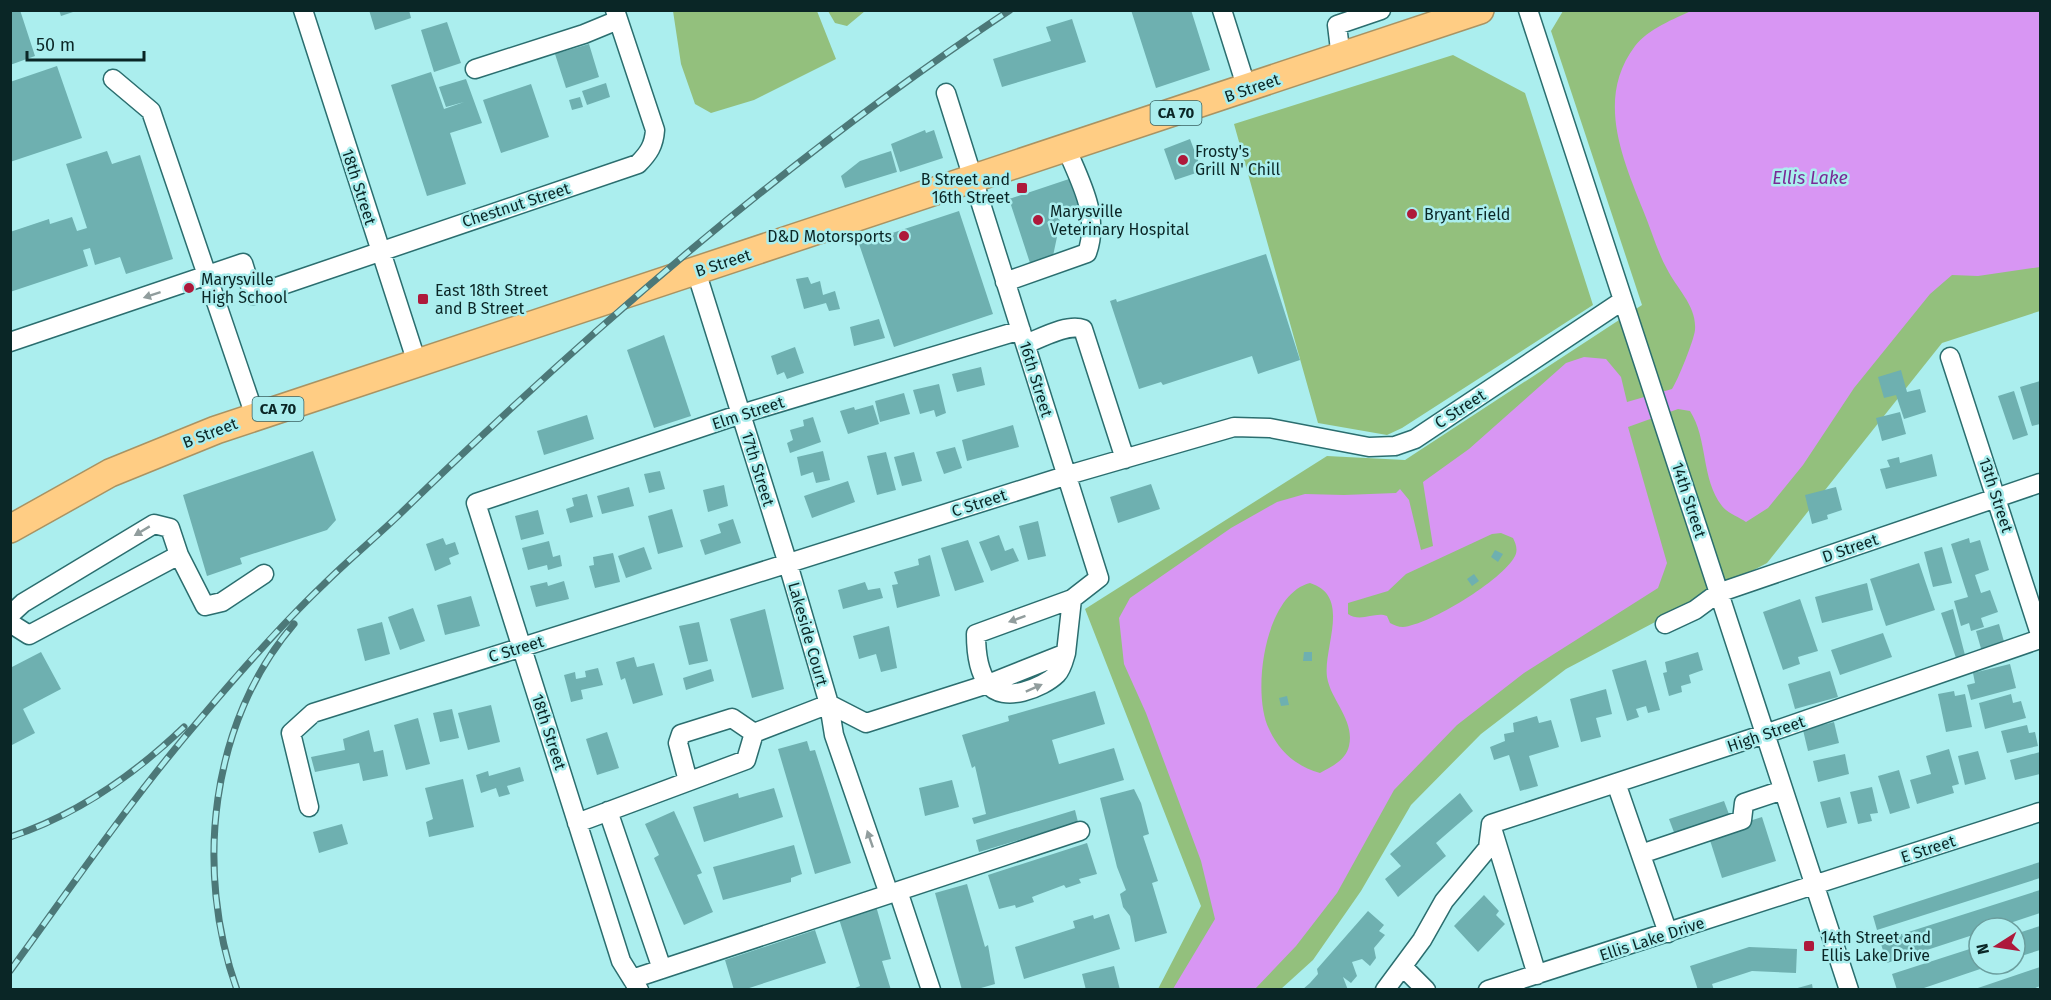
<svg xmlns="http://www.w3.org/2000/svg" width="2051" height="1000" viewBox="0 0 2051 1000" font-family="'Fira Sans',sans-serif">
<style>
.green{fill:#93c07d}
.water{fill:#d896f3;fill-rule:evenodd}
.building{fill:#6eb0b0}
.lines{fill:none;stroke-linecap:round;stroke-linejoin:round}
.minor-casing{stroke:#2b6e6f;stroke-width:21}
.highway-casing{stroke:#a99363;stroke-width:30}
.minor{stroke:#fff;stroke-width:18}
.highway{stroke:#ffcd84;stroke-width:27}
.rail-casing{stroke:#4c7878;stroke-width:7}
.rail{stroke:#abeeee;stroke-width:4.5;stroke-dasharray:14;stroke-linecap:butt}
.oneway{fill:#919d9d}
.poi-dot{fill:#ae193b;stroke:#abeeee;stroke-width:2}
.labels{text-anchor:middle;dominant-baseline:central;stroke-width:5;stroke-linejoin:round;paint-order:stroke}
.shield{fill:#abeeee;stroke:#3a6262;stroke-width:1.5}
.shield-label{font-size:15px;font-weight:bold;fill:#0a2626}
.street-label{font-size:16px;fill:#0a2626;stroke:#abeeee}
.poi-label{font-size:16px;fill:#0a2626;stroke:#abeeee;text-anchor:start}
.water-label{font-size:18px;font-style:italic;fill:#7a2996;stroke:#abeeee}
</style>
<rect width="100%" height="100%" fill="#abeeee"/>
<path class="green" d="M673,11H817L836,59L754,100L711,113L695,104L681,64Z
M828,11H865L847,26L835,23Z
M1563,11H2040V311L1942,343L1767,563L1566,669L1481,734L1411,805L1361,891L1313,960L1281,989H1158L1201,906L1085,609L1327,456L1405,460L1642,305L1551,31Z
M1453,55L1525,93L1593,305L1402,428L1387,435L1318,423L1234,124Z"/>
<path class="water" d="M1693,10L2040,11V267L1978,276L1952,275L1930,294L1854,388L1803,465L1768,508L1746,522C1739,517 1727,513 1722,506C1701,479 1708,439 1690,411L1678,409L1628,427L1667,563L1658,588L1524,673L1457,725L1394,790L1337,893L1296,946L1255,989H1173L1215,919L1201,861L1146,713L1124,664L1119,618L1130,598L1231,528L1277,502L1305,494L1344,495L1396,493L1400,489L1409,500L1421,550L1433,546L1423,482L1469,449L1566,363L1584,357L1606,359L1621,377L1627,402L1672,389C1678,380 1694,340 1695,330C1697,306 1677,289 1667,269C1657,251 1651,229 1643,210C1622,157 1596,98 1635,46C1648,29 1674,19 1693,10ZM1501,533L1513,538C1516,544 1518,550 1515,556C1503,580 1429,625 1403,627C1398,627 1394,625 1390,623L1387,616C1375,611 1361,623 1348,614V603L1388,591L1406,574L1492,534ZM1310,583C1352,596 1323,647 1327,677C1331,701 1355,720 1349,746C1346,760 1331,767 1320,773C1297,767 1279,751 1269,729C1251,692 1265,594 1310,583Z"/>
<path class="building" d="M10,10H20L35,56L10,65Z
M59,10H76V11L61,16Z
M369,10H409L411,18L375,30Z
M1131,10H1191L1210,70L1156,88Z
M1072,19L1086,62L1002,87L993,59L1051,41L1046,27Z
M447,22L461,63L434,72L421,30Z
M589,44L599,77L566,88L555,54Z
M57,66L82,138L10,162V82Z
M431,72L444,109L464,102L446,107L439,87L466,79L482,123L450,133L466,184L427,196L391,85Z
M606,83L610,97L587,105L582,91Z
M531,84L549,137L501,153L483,100Z
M580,97L583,107L572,110L569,100Z
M925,130L926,133L934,130L943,158L900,172L891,144Z
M1190,139L1202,171L1175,180L1164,149Z
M107,151L112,164L140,155L173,259L126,274L120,257L95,265L90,248L83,250L88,266L10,292V232L49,219L50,224L72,217L77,231L87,228L66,164Z
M891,151L897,172L845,188L841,176L860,161Z
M1069,179L1079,208L1058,215L1061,224L1055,227L1057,237L1053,256L1030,263L1009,199Z
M959,211L993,314L894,347L859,244Z
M1266,254L1300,360L1258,374L1252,356L1163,385L1161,382L1139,389L1110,301L1116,299L1117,302Z
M808,277L811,284L820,281L823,295L835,291L840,309L829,311L826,303L804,309L796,279Z
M879,319L885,338L854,346L850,327Z
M664,335L691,416L654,428L627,350Z
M795,347L804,373L787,379L784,372L777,375L771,356Z
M981,367L985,385L957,392L952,374Z
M1901,370L1907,392L1920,389L1926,412L1904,419L1896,395L1884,398L1878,377Z
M2040,381V424L2032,426L2020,387Z
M939,384L946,413L936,417L934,410L920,414L913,390Z
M2014,391L2028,435L2013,440L1998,396Z
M904,393L910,414L880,422L875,401Z
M873,405L879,424L848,434L840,411L854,407L855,410Z
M1900,412L1906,434L1882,441L1876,418Z
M587,415L594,439L544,455L537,431Z
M813,417L821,442L790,453L787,443L793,440L790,430L804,426L803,420Z
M1013,425L1019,447L967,461L962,440Z
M955,447L962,468L944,474L936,452Z
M313,451L336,520L327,530L240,558L242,564L207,576L183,495Z
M823,451L830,480L816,483L813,472L801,476L797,457Z
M886,452L896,490L877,495L867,456Z
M914,452L922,481L902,486L894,457Z
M1932,454L1937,476L1886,489L1880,469L1890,467L1887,460L1899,457L1900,463Z
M660,471L665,489L649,493L644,474Z
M848,481L855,502L812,518L804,496Z
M1151,484L1160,509L1118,523L1110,497Z
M724,485L728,506L708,512L703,490Z
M629,487L634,506L602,514L597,496Z
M1836,487L1842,510L1827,515L1828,519L1812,524L1805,495Z
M587,494L593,517L570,523L566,509L574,506L572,498Z
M672,509L683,547L658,554L648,516Z
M538,510L544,534L521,540L515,516Z
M733,519L741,543L705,555L700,540L721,533L718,524Z
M1038,521L1046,556L1028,560L1019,526Z
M999,535L1005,551L1013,548L1019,561L991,571L979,542Z
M443,538L446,545L455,542L459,554L449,558L451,564L435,571L426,544Z
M1969,538L1970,543L1980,540L1989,570L1975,575L1981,593L1990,590L1998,612L1981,618L1984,627L1971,631L1969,623L1961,626L1954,601L1968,597L1951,544Z
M968,540L984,582L955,591L941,548Z
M549,541L553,557L560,555L562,566L548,570L547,565L528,570L522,548Z
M644,547L652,569L626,578L618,556Z
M1942,547L1952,583L1933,587L1924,552Z
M1495,550L1503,554L1498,562L1491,557Z
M613,553L620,582L595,588L589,566L594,565L593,557Z
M930,555L940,596L897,608L892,585L898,584L894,572L919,565L918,559Z
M1919,563L1935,610L1886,626L1870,579Z
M1474,574L1479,581L1472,586L1467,579Z
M564,581L569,599L536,607L530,586L547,582L548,586Z
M865,582L868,590L880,588L883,598L843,609L838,590Z
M1867,583L1873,610L1822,623L1815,597Z
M471,596L480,626L445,635L437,605Z
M1800,599L1818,651L1798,657L1800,664L1783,670L1763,612Z
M413,608L425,641L400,650L388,617Z
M765,609L784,689L752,698L730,619Z
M1953,609L1965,655L1956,658L1941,613Z
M382,622L390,654L365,661L357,629Z
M699,622L708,661L689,665L679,626Z
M1999,624L2005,645L1982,652L1976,631Z
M889,626L897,668L881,672L876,654L859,659L853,636Z
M1883,633L1892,657L1840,675L1831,650Z
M41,652L61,689L23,709L35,733L10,746V668Z
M1304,652H1312V661H1303Z
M1698,652L1703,670L1689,675L1691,683L1681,686L1682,692L1669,696L1663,673L1667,672L1665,662Z
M634,657L637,667L654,663L663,695L633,704L625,678L621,680L616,662Z
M1646,660L1660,710L1648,713L1646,706L1636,709L1639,717L1627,721L1612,670Z
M2010,664L2016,688L1971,700L1967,685L1975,683L1973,673Z
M598,668L603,685L581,690L583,699L571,702L564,675L575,672L576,679L586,677L585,671Z
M711,669L714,681L686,690L683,678Z
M1830,671L1838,697L1795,709L1788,684Z
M1606,689L1612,714L1596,718L1601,737L1581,742L1570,699Z
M1095,691L1105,724L1052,740L1059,764L1114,748L1124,780L974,824L972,818L986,814L975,766L972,768L962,735L1009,721L1008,716Z
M1954,691L1955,696L1965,694L1972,727L1946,732L1938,694Z
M2011,694L2013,703L2021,701L2026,718L1985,729L1979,703Z
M1287,696L1289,705L1281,706L1279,698Z
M491,705L500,742L468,750L458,713Z
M452,709L459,738L440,742L433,713Z
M1537,716L1539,723L1551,720L1559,747L1529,756L1538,786L1520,791L1509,755L1494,760L1490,747L1505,741L1504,734L1514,732L1513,723Z
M418,718L430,764L406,770L394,725Z
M1834,722L1839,743L1808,751L1803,730Z
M2027,725L2029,733L2035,732L2038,746L2007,753L2001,731Z
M369,730L374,752L383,750L388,776L363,781L359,763L315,772L311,757L345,750L343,739Z
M607,732L619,768L597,775L586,739Z
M807,741L810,751L815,750L851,863L815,874L778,749Z
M1949,749L1959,784L1952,786L1954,793L1917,804L1910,780L1931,774L1926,756Z
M1978,751L1986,779L1965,785L1958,756Z
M2040,752V774L2015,780L2010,760Z
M1845,754L1849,774L1818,782L1813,761Z
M520,767L524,781L507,786L510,794L499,797L496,788L481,793L476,775L488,771L489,776Z
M1899,770L1910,808L1890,814L1878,776Z
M463,779L474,827L429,837L426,822L433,819L425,788Z
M952,780L959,807L925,816L919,788Z
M1872,787L1878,813L1870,814L1872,821L1858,824L1850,792Z
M774,788L783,817L704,842L693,807L738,793L739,798Z
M1134,789L1141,803L1149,834L1143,836L1158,881L1152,883L1167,933L1135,942L1130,916L1123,907L1120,894L1126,890L1117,867L1100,798Z
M1460,793L1473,811L1436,843L1446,856L1398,897L1385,879L1401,866L1390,854Z
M1840,797L1847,823L1827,828L1820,802Z
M1724,801L1730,817L1675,835L1669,819Z
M1075,810L1078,822L979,852L976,840Z
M674,811L702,873L697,875L713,912L684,925L654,858L659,855L645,824Z
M1762,817L1776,861L1722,878L1708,834Z
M342,824L348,844L319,853L313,832Z
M1087,843L1097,874L1079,879L1081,883L1066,888L1064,885L1032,897L1034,902L1016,908L1015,905L999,909L988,875Z
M794,845L802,874L791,878V882L723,900L713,867Z
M2040,862V878L1877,930L1873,916Z
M967,884L985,947L988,945L995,984L974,990H962L935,893Z
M2040,890V913L1995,928H1979V933L1887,963L1880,941Z
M1484,895L1499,911L1496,915L1505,924L1478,952L1454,926Z
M876,906L891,959L882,961L891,990H850L860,986L839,919Z
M1368,911L1384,925L1379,931L1385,935L1374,948L1376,958L1370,966L1362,959L1352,962L1357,976L1351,983L1343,977L1348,990H1302L1310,983L1318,974L1317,969Z
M1109,914L1120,949L1024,979L1015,947L1075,928L1073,921L1093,915L1094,919Z
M2040,926V950L2015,958V934Z
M815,930L826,963L743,990H734L725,960Z
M1979,946V964H1995L1918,990H1897L1892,974Z
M1749,947L1797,949L1796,973L1752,971L1712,984L1714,990H1698L1690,966Z
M1114,966L1120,990H1086L1082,974Z
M2040,967V986L2031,990H1972Z
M1812,984L1813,990H1794V989Z"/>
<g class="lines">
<g class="minor-casing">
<path id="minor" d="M303,10L417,363
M1222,10L1247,89
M1528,10L1849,990
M1341,58L1337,25L1381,10
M475,69L584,34L618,20
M113,79L151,111L255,416
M946,93L1099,578L1072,599L976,634C976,649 978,671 988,684C1003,704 1043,688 1057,674C1062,669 1064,660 1066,653
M696,271L788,564L829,704L834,735L889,894
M1005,282L1087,253C1100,217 1081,183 1067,150
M10,342L243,263L253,295L638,164C649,153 654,145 655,130L615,10
M1026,344C1041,338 1068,323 1083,329L1125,459
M1950,357L2040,634
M10,615L23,603L154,524L170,528L179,555
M10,623L29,635L179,555L205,606L222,602L264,574
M1665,624L1695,610L1718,593L2040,483
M688,781L678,743L681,734L732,718L754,733
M1616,783L1668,933
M309,807L291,733L313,713L1068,475L1234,427L1270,428L1369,447L1395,446L1415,439L1622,301
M608,811L662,969
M577,823L746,760L754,733L829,704L866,723L988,684L1066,653L1072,599
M1491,824L1765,734L2040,639
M1492,828L1537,975
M1641,854L1742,820L1744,803L1783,790
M898,891L931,990
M1403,967L1426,990
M632,979L1080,831
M639,990L621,961L476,503L741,414L1021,330
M1385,990L1422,940L1444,901L1488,848L1491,824
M1488,990L2040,812"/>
</g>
<g class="highway-casing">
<path id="highway" d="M10,529L110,473L216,430L1480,10"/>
</g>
<use href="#minor" class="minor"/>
<use href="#highway" class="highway"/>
<g class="rail-casing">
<path id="rail" d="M10,837C77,815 134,775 184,727
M10,971C72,886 131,799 200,719C239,673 279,627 323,585C348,560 375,538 400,514C590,329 789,157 1010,10
M237,990C194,870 210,722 294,624"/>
</g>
<use href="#rail" class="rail"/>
</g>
<defs><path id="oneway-solid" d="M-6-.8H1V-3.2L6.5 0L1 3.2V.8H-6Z" transform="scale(1.5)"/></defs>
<g class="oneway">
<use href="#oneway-solid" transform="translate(152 295) rotate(162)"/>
<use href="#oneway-solid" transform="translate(142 531) rotate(149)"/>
<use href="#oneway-solid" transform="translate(1017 619) rotate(160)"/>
<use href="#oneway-solid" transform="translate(1034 688) rotate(-24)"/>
<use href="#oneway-solid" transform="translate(870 839) rotate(-109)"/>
</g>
<g class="poi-dot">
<circle cx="1183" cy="160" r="6"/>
<rect x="1016" y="182" width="12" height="12" rx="3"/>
<circle cx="1412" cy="214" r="6"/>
<circle cx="1038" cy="220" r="6"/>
<circle cx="904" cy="236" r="6"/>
<circle cx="189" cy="288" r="6"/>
<rect x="417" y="293" width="12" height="12" rx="3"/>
<rect x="1803" y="940" width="12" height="12" rx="3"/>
</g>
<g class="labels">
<g class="shield">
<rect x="1150.5" y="101" width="51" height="24" rx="4.5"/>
<rect x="252.5" y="397" width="51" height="24" rx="4.5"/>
</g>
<g class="shield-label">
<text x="1176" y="113">CA 70</text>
<text x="278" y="409">CA 70</text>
</g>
<g class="street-label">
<text transform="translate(1252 88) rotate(-19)">B Street</text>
<text transform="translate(359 187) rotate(72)">18th Street</text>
<text transform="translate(516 205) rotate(-18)">Chestnut Street</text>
<text transform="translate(723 263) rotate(-18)">B Street</text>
<text transform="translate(1036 379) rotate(73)">16th Street</text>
<text transform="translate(1460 409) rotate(-33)">C Street</text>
<text transform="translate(748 413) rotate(-18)">Elm Street</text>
<text transform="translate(210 433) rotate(-21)">B Street</text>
<text transform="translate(758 469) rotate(73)">17th Street</text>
<text transform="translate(1996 495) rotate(72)">13th Street</text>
<text transform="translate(1689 500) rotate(72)">14th Street</text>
<text transform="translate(979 503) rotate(-18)">C Street</text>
<text transform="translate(1850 548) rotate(-19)">D Street</text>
<text transform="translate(808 634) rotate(74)">Lakeside Court</text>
<text transform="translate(516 649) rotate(-17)">C Street</text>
<text transform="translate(549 732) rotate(72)">18th Street</text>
<text transform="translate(1766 734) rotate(-19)">High Street</text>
<text transform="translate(1928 849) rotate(-18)">E Street</text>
<text transform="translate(1652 939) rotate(-18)">Ellis Lake Drive</text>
</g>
<g class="poi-label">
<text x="1195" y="151">Frosty's<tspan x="1195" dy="18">Grill N' Chill</tspan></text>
<text x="1010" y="179" text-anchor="end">B Street and<tspan x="1010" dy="18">16th Street</tspan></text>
<text x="1050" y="211">Marysville<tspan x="1050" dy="18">Veterinary Hospital</tspan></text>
<text x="1424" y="214">Bryant Field</text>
<text x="892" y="236" text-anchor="end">D&amp;D Motorsports</text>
<text x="201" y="279">Marysville<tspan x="201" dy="18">High School</tspan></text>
<text x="435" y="290">East 18th Street<tspan x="435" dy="18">and B Street</tspan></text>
<text x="1821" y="937">14th Street and<tspan x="1821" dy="18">Ellis Lake Drive</tspan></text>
</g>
<g class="water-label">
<text x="1810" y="178">Ellis Lake</text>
</g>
</g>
<rect width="2051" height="1000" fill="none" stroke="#0a2626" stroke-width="24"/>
<g transform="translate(1997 946) rotate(258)"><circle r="28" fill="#abeeee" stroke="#6b9e9e" stroke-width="1.5"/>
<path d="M0-4.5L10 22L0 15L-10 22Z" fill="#ae193b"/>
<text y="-9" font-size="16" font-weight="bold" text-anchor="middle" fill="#0a2626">N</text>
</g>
<path d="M27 51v9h117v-9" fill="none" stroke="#0a2626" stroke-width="3"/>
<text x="36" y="51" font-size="18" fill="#0a2626" stroke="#abeeee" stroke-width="4.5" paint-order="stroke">50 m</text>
</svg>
